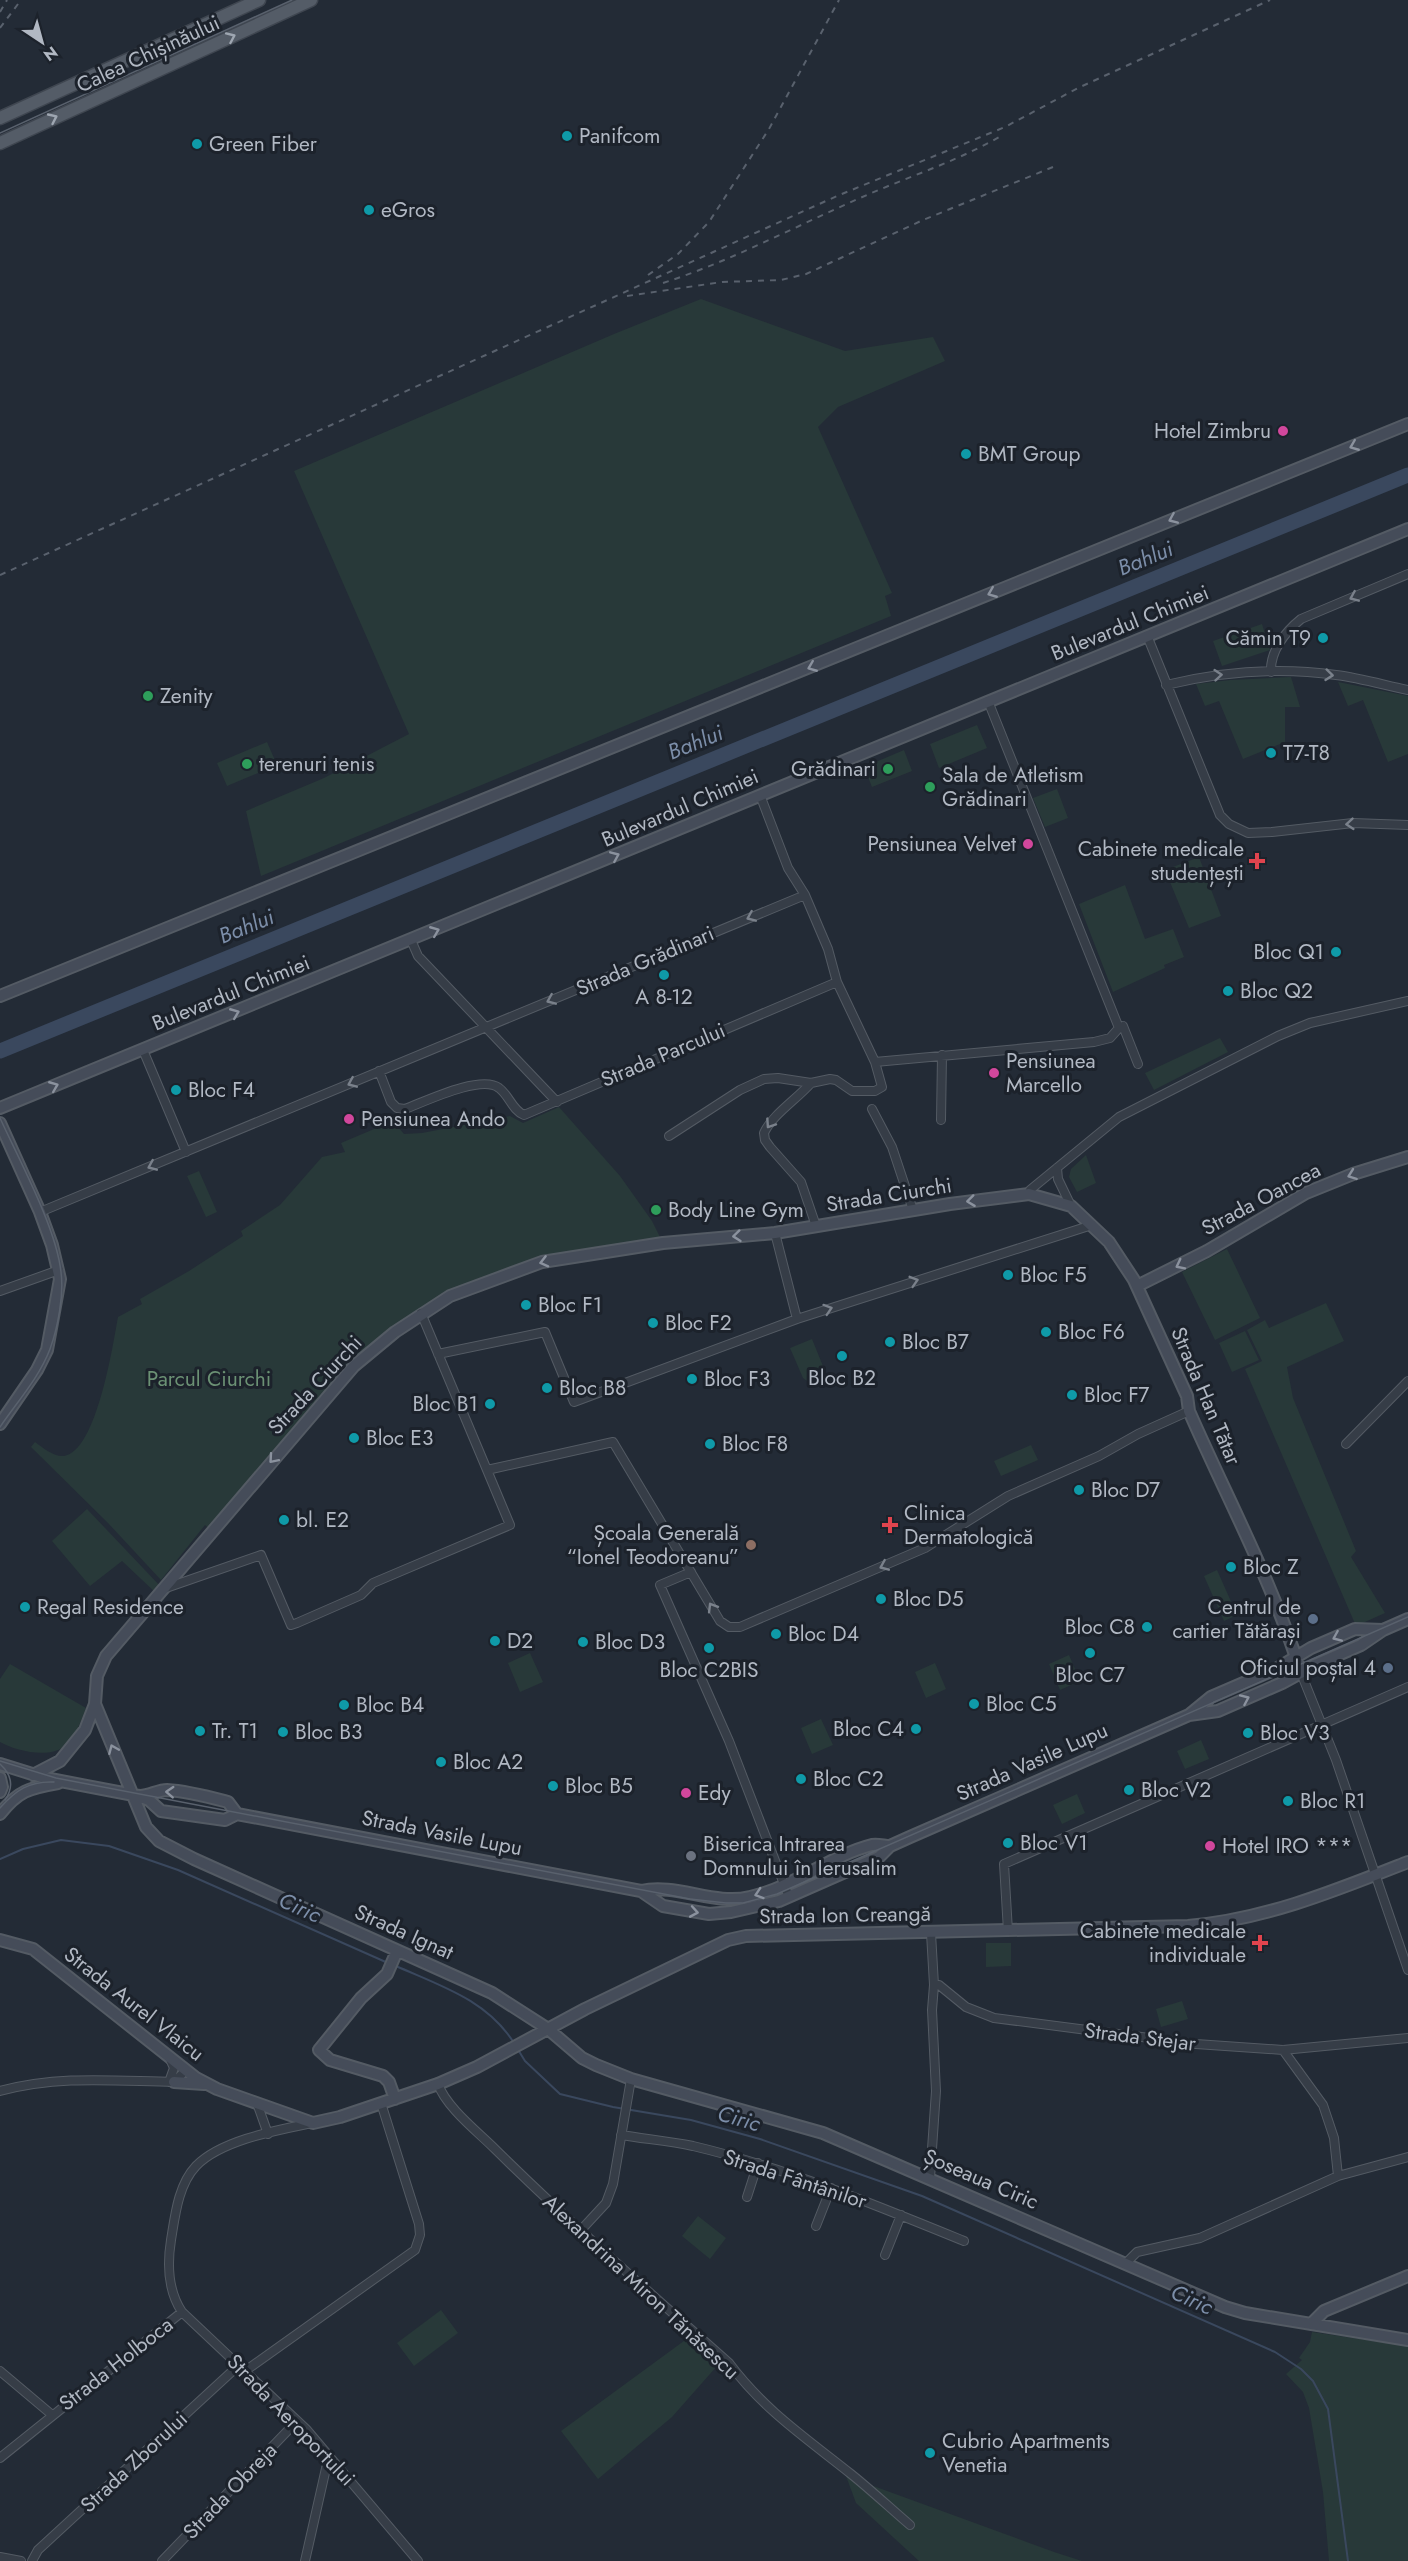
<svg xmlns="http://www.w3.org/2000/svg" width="1408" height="2561" viewBox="0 0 1408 2561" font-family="Jost,sans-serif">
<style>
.green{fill:#283939}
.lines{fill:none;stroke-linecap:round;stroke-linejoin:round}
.stream{stroke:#3a485e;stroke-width:2}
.river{stroke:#3a485e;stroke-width:15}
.street-casing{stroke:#545b64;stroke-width:10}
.secondary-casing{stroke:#545b64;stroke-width:14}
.primary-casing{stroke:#3f4650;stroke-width:15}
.street{stroke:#363d47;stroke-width:8}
.secondary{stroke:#454c59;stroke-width:10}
.primary{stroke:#545c67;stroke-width:12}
.tram{stroke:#59616d;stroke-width:1.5}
.rail{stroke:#59616d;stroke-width:2;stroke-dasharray:6 6;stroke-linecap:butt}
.oneway{stroke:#9ea6b1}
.oneway2{stroke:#8b929e}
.oneway3{stroke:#7a818b}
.culture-dot{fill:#0f9aa8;stroke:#1c222b;stroke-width:2}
.hotel-dot{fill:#d1479c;stroke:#1c222b;stroke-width:2}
.leisure-dot{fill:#2e9e5b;stroke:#1c222b;stroke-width:2}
.health-dot{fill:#e0444e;stroke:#1c222b;stroke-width:2}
.education-dot{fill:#8d6e63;stroke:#1c222b;stroke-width:2}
.service-dot{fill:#5c6f8a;stroke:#1c222b;stroke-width:2}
.worship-dot{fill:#6b7280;stroke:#1c222b;stroke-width:2}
.labels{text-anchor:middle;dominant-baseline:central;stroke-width:6;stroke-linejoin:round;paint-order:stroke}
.street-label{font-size:21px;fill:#b1b8c3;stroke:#1c222b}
.poi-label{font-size:21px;fill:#b1b8c3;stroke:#1c222b;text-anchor:start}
.park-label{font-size:21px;fill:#6b9174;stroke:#1c222b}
.water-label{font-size:22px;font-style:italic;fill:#7c8ea9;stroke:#1c222b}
</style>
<rect width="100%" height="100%" fill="#232b36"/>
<path class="green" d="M701,299L845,351L933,337L945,361L838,407L818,427L892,593L885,596L891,616L261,876L246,811L324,778L409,734L294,471L614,334Z
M1262,624L1270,650L1222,666L1213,641Z
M1291,677L1300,707H1285V742L1243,759L1219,701L1205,706L1196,684L1230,680Z
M1338,682L1408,696V754L1388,762L1363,700L1348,706Z
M977,725L987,748L939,768L930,744Z
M267,742L277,765L227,786L217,763Z
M904,750L912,771L872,787L864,767Z
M1057,789L1068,818L1045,827L1033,798Z
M1199,857L1221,916L1189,928L1165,870Z
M1125,885L1145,939L1173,929L1184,957L1164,965L1165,968L1113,992L1079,904Z
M1220,1038L1228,1052L1154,1090L1145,1073Z
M559,1107L620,1176L652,1221L663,1243L542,1262L450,1296L362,1359L212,1531L205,1525L161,1580L108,1523L31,1447L35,1442C43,1448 54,1457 64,1456C97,1451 113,1344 118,1317L142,1304L140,1299L189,1271L243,1236L241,1231L280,1205L322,1157L345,1152L341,1143L393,1121L404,1134L422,1133L510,1116L523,1123Z
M1086,1155L1096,1183L1077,1192L1069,1177L1071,1169Z
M199,1171L217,1212L206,1217L187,1176Z
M1227,1249L1260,1318L1215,1340L1182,1272Z
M1326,1303L1344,1341L1287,1367L1293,1398L1356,1551L1351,1557L1385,1613L1356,1626L1245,1369L1262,1361L1247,1330L1265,1320L1269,1328Z
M1245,1331L1259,1360L1232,1372L1219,1343Z
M812,1339L829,1381L814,1386L803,1378L790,1348Z
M1031,1445L1038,1460L1001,1476L994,1461Z
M87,1509L162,1588L157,1594L122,1561L90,1586L52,1541Z
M1217,1570L1237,1615L1224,1621L1204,1576Z
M530,1653L543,1682L520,1692L508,1663Z
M1069,1655L1080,1681L1060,1690L1049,1664Z
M935,1663L946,1689L926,1698L915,1672Z
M10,1664L86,1708C81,1721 76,1737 65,1746C49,1759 16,1751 0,1742V1679Z
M821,1719L833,1745L812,1754L801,1728Z
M1201,1740L1209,1759L1185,1769L1177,1751Z
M1077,1794L1085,1813L1062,1824L1053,1805Z
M986,1943H1011V1966L986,1967Z
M1182,2001L1188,2019L1161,2027L1156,2009Z
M698,2216L726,2238L710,2259L682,2236Z
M441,2310L458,2333L414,2366L397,2343Z
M1312,2332L1408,2346V2561H1329L1323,2492L1309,2408L1303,2392L1286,2374L1302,2360L1299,2358L1310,2342Z
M688,2338L717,2366L672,2417L598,2479L561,2431Z
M846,2476L1054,2552L1082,2561H919L856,2503Z"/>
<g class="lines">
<path class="stream" d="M0,1859L23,1849L61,1840L109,1846L178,1870L388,1963
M396,1966C441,1986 487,2000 514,2043
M517,2048L525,2061L560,2094L613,2107L691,2120L760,2139L922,2196L1275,2352L1301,2369L1313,2381L1328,2409L1348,2561"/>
<path class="river" d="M0,1051L1408,475"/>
<g class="street-casing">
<path id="street" d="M1148,638L1220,815L1229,824L1248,833L1272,832L1353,823L1408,825
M1271,672C1270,651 1285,632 1301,619L1408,574
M1166,685C1220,672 1280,667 1336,675C1360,678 1384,685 1408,690
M988,701L1119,1028L1123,1026L1138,1064
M411,940L418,956L557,1102
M143,1050L186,1152
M875,1062L1094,1042L1110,1038L1119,1028
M379,1071L391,1102L397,1108L405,1109C424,1102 481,1074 499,1088C509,1095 512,1110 524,1115L837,982
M811,1083C797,1099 772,1115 764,1133L765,1140L770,1147L801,1182L816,1226
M872,1109L892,1147L913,1210
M941,1120L942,1055
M669,1136L740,1090L764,1079L778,1078L811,1083L830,1079L836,1080L852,1091H875L882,1087L875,1062L837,982L828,949L805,895L788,868L760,795
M1057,1168L1058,1179L1071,1206
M1029,1194L1030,1190L1119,1117L1278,1036L1310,1023L1408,1001
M40,1212L805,895
M775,1233L797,1319
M0,1291L59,1270
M421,1313L487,1470L613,1442L720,1621L729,1627H740L925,1548L1008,1496L1099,1456L1138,1434L1189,1411
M438,1354L545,1332L574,1402L797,1319L1092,1225
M1346,1444L1408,1381
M691,1572L660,1585L729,1741L789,1897
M166,1588L261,1555L291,1625L297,1623L361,1595L373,1583L510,1525L487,1470
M1301,1673L1336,1760L1408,1970
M1008,1931L1004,1864L1408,1687
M931,1933L934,1985H939L966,2007L994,2018L1196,2044L1283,2050L1408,2038
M1283,2050L1323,2105L1334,2138L1338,2176
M169,2082L174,2068L170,2059
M438,2084C446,2107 478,2132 495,2149C570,2223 650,2293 729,2363C764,2410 806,2438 851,2474C871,2490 890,2508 910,2525
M0,2091C60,2075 114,2081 174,2082L185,2071
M257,2103L268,2134
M312,2123C278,2130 221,2140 196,2166C178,2185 175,2216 171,2240C167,2265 168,2291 182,2312L307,2430L418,2561
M621,2135C645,2139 669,2141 693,2146C786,2168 876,2205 964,2241
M930,2178L936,2091L932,2010L934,1985
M747,2197L758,2163
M816,2226L831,2188
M581,2230L606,2203L613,2184L631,2079
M885,2255L901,2215
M1126,2263L1137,2252L1200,2238L1338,2176L1408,2157
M0,2371L51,2414
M245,2371L415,2250L420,2235L419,2224L381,2103
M0,2458L182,2312
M0,2557L21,2561
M32,2561L38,2550L239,2365
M162,2561L297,2421
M305,2561L329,2455"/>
</g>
<g class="secondary-casing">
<path id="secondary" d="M0,996L1408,424
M0,1108L1408,529
M0,1123L40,1212L52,1245L60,1279L47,1350L37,1370L0,1424
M1137,1286L1207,1251L1306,1193L1353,1174L1408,1157
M95,1704L146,1827L159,1841L194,1859L492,1993L548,2029L582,2058L596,2065L631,2079L823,2133L1225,2307L1245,2313L1408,2340
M1189,1715L1218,1711L1282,1683L1315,1665L1361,1645L1383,1630L1408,1619
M0,1764L45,1778L139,1796L149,1800L161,1811L225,1820L237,1814L641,1891C677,1883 714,1906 750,1897C793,1888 829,1856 872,1845C878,1844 885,1846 890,1846
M33,1775L60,1761L85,1730L95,1704L97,1676L106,1656L354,1366L395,1332L450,1296L542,1262L663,1243L775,1233L950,1204L1029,1194L1071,1206L1109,1242L1134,1280L1187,1396L1189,1411C1227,1498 1273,1583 1301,1673
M0,1778L2,1787L0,1792
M140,1796C149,1796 158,1790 167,1790C187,1791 209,1797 228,1802L237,1814
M0,1814C18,1791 29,1788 58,1783
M641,1891L663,1906L709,1914L731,1912L779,1901L879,1857L890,1846L910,1837L1189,1715L1211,1697L1276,1669L1311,1648L1355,1629L1383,1630
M0,1940L33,1949L196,2078L217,2089L313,2123L340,2117L438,2084L477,2067L585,2009L728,1940L746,1936L1188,1926C1264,1920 1337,1890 1408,1862
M174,2082L204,2084
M395,2099L389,2082L383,2076L330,2060L319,2050L361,1998L387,1974L397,1951
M1311,2324L1324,2311L1408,2276"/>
</g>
<g class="primary-casing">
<path id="primary" d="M0,118L259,0
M0,143L311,0"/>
</g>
<use href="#street" class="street"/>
<use href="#secondary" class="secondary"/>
<use href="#primary" class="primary"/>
<path class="tram" d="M0,133L292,0
M0,1118C19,1160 56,1227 61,1272C64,1295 58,1327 50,1349C39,1378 17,1402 0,1427
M0,1761L56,1778L690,1899L726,1903H743L777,1894L1408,1617
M0,1764C12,1775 14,1787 5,1800
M0,1808C16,1790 29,1781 54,1782"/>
<path class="rail" d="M0,12L7,0
M0,28L21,0
M648,275L678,254L709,222L769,129L839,0
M663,283C731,261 794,227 860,198C907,177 956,162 1001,136
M627,296L722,282L781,280L806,274L923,220L1053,167
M0,575L837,196L1005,127L1078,88L1270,0"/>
</g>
<defs><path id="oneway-chevron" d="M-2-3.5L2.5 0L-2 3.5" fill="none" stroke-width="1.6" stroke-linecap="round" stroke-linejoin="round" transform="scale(1.5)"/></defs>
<g class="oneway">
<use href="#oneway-chevron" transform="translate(231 37) rotate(-24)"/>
<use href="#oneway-chevron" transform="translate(53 118) rotate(-25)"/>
</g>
<g class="oneway2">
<use href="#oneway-chevron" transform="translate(1354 446) rotate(158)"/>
<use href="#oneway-chevron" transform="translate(1173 519) rotate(157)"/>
<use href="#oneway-chevron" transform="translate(992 593) rotate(158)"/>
<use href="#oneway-chevron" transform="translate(812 667) rotate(158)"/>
<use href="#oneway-chevron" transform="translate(615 856) rotate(-23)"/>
<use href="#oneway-chevron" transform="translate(435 931) rotate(-22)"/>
<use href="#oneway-chevron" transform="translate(235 1013) rotate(-22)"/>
<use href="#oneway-chevron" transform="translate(54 1086) rotate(-22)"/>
<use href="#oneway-chevron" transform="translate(1352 1175) rotate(160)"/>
<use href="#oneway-chevron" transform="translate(971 1201) rotate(173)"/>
<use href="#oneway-chevron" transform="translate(737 1236) rotate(174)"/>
<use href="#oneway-chevron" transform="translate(544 1262) rotate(166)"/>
<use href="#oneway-chevron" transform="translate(1180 1265) rotate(153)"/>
<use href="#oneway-chevron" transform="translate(273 1459) rotate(131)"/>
<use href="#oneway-chevron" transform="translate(1337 1637) rotate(157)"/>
<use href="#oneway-chevron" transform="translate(1245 1699) rotate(-24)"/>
<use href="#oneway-chevron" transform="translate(113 1749) rotate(-113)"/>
<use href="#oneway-chevron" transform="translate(170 1792) rotate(-177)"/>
<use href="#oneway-chevron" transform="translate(759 1894) rotate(162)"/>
<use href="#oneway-chevron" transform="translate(694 1912) rotate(10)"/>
</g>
<g class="oneway3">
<use href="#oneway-chevron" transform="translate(1354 597) rotate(157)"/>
<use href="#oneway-chevron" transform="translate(1218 675) rotate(-5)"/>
<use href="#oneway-chevron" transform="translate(1329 675) rotate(6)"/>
<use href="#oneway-chevron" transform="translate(1350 824) rotate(175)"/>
<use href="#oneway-chevron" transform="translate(751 917) rotate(157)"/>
<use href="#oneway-chevron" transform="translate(551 1000) rotate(157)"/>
<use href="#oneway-chevron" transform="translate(352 1083) rotate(157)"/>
<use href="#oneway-chevron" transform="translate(770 1124) rotate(124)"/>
<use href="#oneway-chevron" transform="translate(152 1166) rotate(157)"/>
<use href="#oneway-chevron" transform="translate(914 1281) rotate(-17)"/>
<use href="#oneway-chevron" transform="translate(828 1309) rotate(-18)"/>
<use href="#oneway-chevron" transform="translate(884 1566) rotate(157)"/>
<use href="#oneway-chevron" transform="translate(712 1607) rotate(-121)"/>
</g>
<g class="culture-dot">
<circle cx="567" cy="136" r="6"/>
<circle cx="197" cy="144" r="6"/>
<circle cx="369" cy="210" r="6"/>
<circle cx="966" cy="454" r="6"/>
<circle cx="1323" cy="638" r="6"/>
<circle cx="1271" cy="753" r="6"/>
<circle cx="1336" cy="952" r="6"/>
<circle cx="664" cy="975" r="6"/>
<circle cx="1228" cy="991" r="6"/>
<circle cx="176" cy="1090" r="6"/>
<circle cx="1008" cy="1275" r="6"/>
<circle cx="526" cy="1305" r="6"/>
<circle cx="653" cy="1323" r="6"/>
<circle cx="1046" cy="1332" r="6"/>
<circle cx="890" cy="1342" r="6"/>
<circle cx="842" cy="1356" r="6"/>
<circle cx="692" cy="1379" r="6"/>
<circle cx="547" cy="1388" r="6"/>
<circle cx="1072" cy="1395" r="6"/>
<circle cx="490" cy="1404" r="6"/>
<circle cx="354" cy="1438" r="6"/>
<circle cx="710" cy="1444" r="6"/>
<circle cx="1079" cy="1490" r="6"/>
<circle cx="284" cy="1520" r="6"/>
<circle cx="1231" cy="1567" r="6"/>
<circle cx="881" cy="1599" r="6"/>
<circle cx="25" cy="1607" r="6"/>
<circle cx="1147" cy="1627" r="6"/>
<circle cx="776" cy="1634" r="6"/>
<circle cx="495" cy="1641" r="6"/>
<circle cx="583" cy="1642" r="6"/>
<circle cx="709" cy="1648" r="6"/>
<circle cx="1090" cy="1653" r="6"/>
<circle cx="974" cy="1704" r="6"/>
<circle cx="344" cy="1705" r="6"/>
<circle cx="916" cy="1729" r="6"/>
<circle cx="200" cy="1731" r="6"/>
<circle cx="283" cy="1732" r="6"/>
<circle cx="1248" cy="1733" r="6"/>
<circle cx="441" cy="1762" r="6"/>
<circle cx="801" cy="1779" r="6"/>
<circle cx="553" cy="1786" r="6"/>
<circle cx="1129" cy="1790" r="6"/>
<circle cx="1288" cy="1801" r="6"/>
<circle cx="1008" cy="1843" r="6"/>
<circle cx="930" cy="2453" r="6"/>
</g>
<g class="hotel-dot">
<circle cx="1283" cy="431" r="6"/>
<circle cx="1028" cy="844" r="6"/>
<circle cx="994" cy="1073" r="6"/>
<circle cx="349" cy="1119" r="6"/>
<circle cx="686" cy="1793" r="6"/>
<circle cx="1210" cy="1846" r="6"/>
</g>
<g class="leisure-dot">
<circle cx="148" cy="696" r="6"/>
<circle cx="247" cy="764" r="6"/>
<circle cx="888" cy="769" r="6"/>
<circle cx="930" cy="787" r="6"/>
<circle cx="656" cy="1210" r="6"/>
</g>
<g class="health-dot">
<path d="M1254 852h6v6h6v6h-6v6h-6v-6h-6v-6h6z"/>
<path d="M887 1516h6v6h6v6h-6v6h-6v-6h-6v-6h6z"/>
<path d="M1257 1934h6v6h6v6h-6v6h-6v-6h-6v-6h6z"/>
</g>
<circle class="education-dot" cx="751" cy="1545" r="6"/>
<g class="service-dot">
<circle cx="1313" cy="1619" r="6"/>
<circle cx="1388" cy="1668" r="6"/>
</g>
<circle class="worship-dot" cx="691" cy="1856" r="6"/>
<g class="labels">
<g class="street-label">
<text transform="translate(148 54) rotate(-25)">Calea Chișinăului</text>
<text transform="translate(1130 623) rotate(-22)">Bulevardul Chimiei</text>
<text transform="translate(680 808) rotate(-23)">Bulevardul Chimiei</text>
<text transform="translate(645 961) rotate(-23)">Strada Grădinari</text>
<text transform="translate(231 993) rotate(-22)">Bulevardul Chimiei</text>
<text transform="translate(663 1055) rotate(-23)">Strada Parcului</text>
<text transform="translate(889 1195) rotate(-9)">Strada Ciurchi</text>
<text transform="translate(1261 1199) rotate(-28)">Strada Oancea</text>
<text transform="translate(315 1385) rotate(-47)">Strada Ciurchi</text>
<text transform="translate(1206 1396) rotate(67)">Strada Han Tătar</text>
<text transform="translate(1032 1762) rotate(-24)">Strada Vasile Lupu</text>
<text transform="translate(442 1833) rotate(11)">Strada Vasile Lupu</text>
<text transform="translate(845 1915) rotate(-1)">Strada Ion Creangă</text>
<text transform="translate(404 1932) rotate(24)">Strada Ignat</text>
<text transform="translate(134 2004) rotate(38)">Strada Aurel Vlaicu</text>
<text transform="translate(1140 2037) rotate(7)">Strada Stejar</text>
<text transform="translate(795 2179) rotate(18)">Strada Fântânilor</text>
<text transform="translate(981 2179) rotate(23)">Șoseaua Ciric</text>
<text transform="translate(641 2287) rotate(43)">Alexandrina Miron Tănăsescu</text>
<text transform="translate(116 2364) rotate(-38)">Strada Holboca</text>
<text transform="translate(291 2420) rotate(46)">Strada Aeroportului</text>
<text transform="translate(134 2462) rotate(-43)">Strada Zborului</text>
<text transform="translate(230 2491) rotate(-46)">Strada Obreja</text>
</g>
<g class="poi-label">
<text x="579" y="136">Panifcom</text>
<text x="209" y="144">Green Fiber</text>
<text x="381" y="210">eGros</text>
<text x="1271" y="431" text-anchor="end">Hotel Zimbru</text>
<text x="978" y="454">BMT Group</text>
<text x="1311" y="638" text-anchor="end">Cămin T9</text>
<text x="160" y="696">Zenity</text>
<text x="1283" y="753">T7-T8</text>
<text x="259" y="764">terenuri tenis</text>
<text x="876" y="769" text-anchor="end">Grădinari</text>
<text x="942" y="775">Sala de Atletism<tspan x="942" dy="24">Grădinari</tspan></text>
<text x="1016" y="844" text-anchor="end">Pensiunea Velvet</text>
<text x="1244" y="849" text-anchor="end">Cabinete medicale<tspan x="1244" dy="24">studențești</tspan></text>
<text x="1324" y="952" text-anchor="end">Bloc Q1</text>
<text x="1240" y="991">Bloc Q2</text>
<text x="664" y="997" text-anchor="middle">A 8-12</text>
<text x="1006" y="1061">Pensiunea<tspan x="1006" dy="24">Marcello</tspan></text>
<text x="188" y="1090">Bloc F4</text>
<text x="361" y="1119">Pensiunea Ando</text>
<text x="668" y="1210">Body Line Gym</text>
<text x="1020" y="1275">Bloc F5</text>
<text x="538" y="1305">Bloc F1</text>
<text x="665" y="1323">Bloc F2</text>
<text x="1058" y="1332">Bloc F6</text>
<text x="902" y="1342">Bloc B7</text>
<text x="842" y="1378" text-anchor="middle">Bloc B2</text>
<text x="704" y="1379">Bloc F3</text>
<text x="559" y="1388">Bloc B8</text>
<text x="1084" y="1395">Bloc F7</text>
<text x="478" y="1404" text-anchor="end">Bloc B1</text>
<text x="366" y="1438">Bloc E3</text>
<text x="722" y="1444">Bloc F8</text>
<text x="1091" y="1490">Bloc D7</text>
<text x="904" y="1513">Clinica<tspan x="904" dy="24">Dermatologică</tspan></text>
<text x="296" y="1520">bl. E2</text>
<text x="739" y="1533" text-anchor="end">Școala Generală<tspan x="739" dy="24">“Ionel Teodoreanu”</tspan></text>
<text x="1243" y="1567">Bloc Z</text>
<text x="893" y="1599">Bloc D5</text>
<text x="37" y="1607">Regal Residence</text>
<text x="1301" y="1607" text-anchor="end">Centrul de<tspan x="1301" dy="24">cartier Tătărași</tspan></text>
<text x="1135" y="1627" text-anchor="end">Bloc C8</text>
<text x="788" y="1634">Bloc D4</text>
<text x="507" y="1641">D2</text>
<text x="595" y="1642">Bloc D3</text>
<text x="1376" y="1668" text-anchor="end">Oficiul poștal 4</text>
<text x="709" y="1670" text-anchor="middle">Bloc C2BIS</text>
<text x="1090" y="1675" text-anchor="middle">Bloc C7</text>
<text x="986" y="1704">Bloc C5</text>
<text x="356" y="1705">Bloc B4</text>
<text x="904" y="1729" text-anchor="end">Bloc C4</text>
<text x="212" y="1731">Tr. T1</text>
<text x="295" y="1732">Bloc B3</text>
<text x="1260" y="1733">Bloc V3</text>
<text x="453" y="1762">Bloc A2</text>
<text x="813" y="1779">Bloc C2</text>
<text x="565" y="1786">Bloc B5</text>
<text x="1141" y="1790">Bloc V2</text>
<text x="698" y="1793">Edy</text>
<text x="1300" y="1801">Bloc R1</text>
<text x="1020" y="1843">Bloc V1</text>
<text x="703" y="1844">Biserica Intrarea<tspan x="703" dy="24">Domnului în Ierusalim</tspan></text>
<text x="1222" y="1846">Hotel IRO ***</text>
<text x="1246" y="1931" text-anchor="end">Cabinete medicale<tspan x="1246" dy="24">individuale</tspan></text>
<text x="942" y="2441">Cubrio Apartments<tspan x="942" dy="24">Venetia</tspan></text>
</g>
<g class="park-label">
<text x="209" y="1379">Parcul Ciurchi</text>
</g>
<g class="water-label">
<text transform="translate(1145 558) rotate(-22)">Bahlui</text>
<text transform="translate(695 742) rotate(-22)">Bahlui</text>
<text transform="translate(246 926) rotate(-22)">Bahlui</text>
<text transform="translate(300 1907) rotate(24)">Ciric</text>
<text transform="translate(739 2118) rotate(16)">Ciric</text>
<text transform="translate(1192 2299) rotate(24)">Ciric</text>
</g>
</g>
<g transform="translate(42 42) rotate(144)" stroke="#1c222b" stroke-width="4.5" paint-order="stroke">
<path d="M0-4.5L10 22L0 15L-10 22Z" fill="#b1b8c3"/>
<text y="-9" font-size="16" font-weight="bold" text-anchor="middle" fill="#b1b8c3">N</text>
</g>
</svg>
